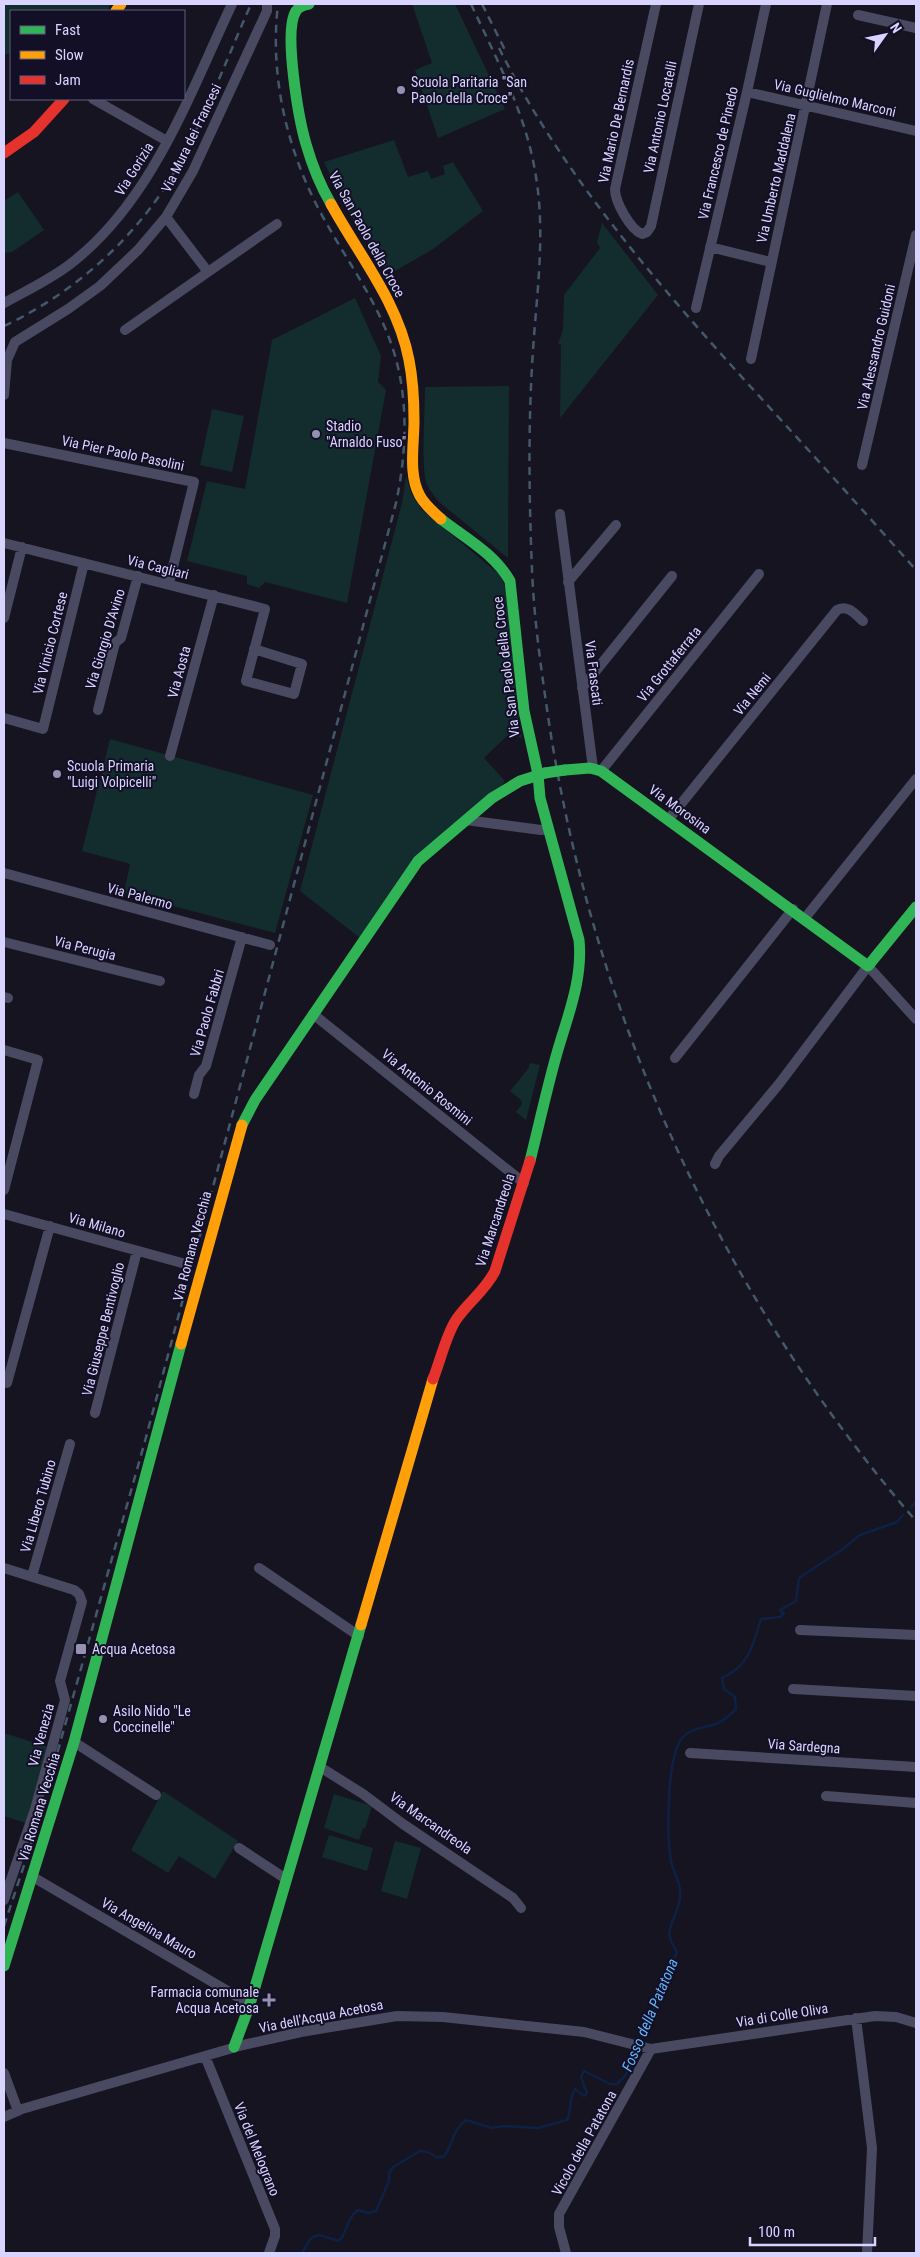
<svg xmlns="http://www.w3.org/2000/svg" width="920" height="2257" viewBox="0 0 920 2257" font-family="'Roboto Condensed',sans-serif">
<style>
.green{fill:#132c2d}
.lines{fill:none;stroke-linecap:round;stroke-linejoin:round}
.stream{stroke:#0d2144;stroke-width:2.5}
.street{stroke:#4a4962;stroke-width:10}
.fast{stroke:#30b455;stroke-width:11}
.slow{stroke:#ff9f0a;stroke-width:11}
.jam{stroke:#e5322d;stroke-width:11}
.rail{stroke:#43596b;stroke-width:2.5;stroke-dasharray:8 6;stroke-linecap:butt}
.fast-bridge{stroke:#30b455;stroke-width:11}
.poi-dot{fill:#9591b1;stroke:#130f26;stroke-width:2}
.labels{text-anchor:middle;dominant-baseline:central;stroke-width:4;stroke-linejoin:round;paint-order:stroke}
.poi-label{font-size:14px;fill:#d9d4ff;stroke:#130f26;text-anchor:start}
.street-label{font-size:14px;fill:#d9d4ff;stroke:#130f26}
.water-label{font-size:15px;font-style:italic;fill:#62b6ff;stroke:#130f26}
</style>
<rect width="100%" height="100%" fill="#161421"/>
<path class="green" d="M4,4H111L107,11H11V53L4,55Z
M412,4H455L505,109L438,138L415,70L432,63Z
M394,140L408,177L428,171L431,179L445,174L443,166L453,162L483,211L433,249L388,275L346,207L324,162Z
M18,192L44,230L12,252L4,253V201Z
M602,223L658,295L560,418L561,345L558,344L563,330L564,295L600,248L597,242Z
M355,298L381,356L378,382L386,390L347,603L265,582L259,588L247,584V576L187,561L207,481L245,489L272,340Z
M509,386L508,558L439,502C434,496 429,490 426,482C421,460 425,412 425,387Z
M212,409L244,416L232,472L200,465Z
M406,476L411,493L421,509L500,575L505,587L522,739L511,732L484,758L505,781L497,795L418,861L364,941L300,891L402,503Z
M110,739L313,795L275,933L124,893L130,864L82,851Z
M530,1063L540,1065L526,1120L516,1112L522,1104L521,1100L510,1091L528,1069Z
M4,1733L48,1747L26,1823L4,1816Z
M163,1791L238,1841L215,1879L179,1856L168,1873L131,1850Z
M334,1794L372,1806L365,1829L363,1828L359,1840L324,1828Z
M329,1835L373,1848L367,1871L322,1857Z
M395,1841L421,1848L407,1899L381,1891Z"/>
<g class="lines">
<path class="stream" d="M911,1507L916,1502
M641,2043C649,2023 655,2004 662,1984C666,1973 673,1963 677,1952C675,1948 671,1943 670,1938C666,1926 683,1907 680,1890C679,1880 673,1871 671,1861C667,1837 666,1755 683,1737C692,1727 707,1728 718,1723C725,1720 731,1714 736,1709L735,1697L724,1689L722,1678C749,1666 753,1645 761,1619L780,1617L784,1614L780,1610L796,1601L799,1578L840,1551L860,1535L897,1522L903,1515
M302,2253L311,2238L319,2235L339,2241C348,2231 346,2219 358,2210L368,2213L376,2211L389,2181V2173L393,2167L420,2151L428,2152L436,2157H444C453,2144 453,2129 466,2120L492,2128L503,2126L538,2128L567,2120C572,2110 569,2098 575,2089L584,2096L587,2093L581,2077L584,2071L610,2084H617L625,2076L639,2048"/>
<path class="street" d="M656,4L615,189C615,202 630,229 642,234L647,232L651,226L699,4
M858,15L916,28
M747,92L916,131
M93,99L167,141
M166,217L208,272L277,224
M710,247L771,262
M4,303C26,291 49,280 69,265C152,202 189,95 232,4
M696,308L747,92L766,4
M125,330L208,272
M751,359L827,4
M4,395L7,360L15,342L68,309L100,286L138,250L166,217L193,171L267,11V4
M4,443L194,482L169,583
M862,465L916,235
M560,514L593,768
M4,543L265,609L246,681L294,694L302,664L254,649
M568,582L616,525
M4,618L22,547
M582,688L672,576
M98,710L115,643L121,638L138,576
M4,718L43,729L84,563
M170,756L214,595
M601,771L759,574
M466,820L541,830L548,829
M668,820L837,610C847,604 855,614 863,621
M4,873L270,945
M805,918L916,779
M4,942L160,981
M4,997L8,998
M313,1014L524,1183
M4,1050L38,1060L4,1190
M675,1058L793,909
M194,1094L199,1075L206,1066L242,937
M715,1164L719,1156L779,1084L868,966L916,1019
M4,1214L182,1263
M7,1383L50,1226
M95,1413L137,1251
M4,1568L74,1590L79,1594L82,1602L60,1681L65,1700L35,1809L4,1900
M259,1568L359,1636
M32,1576L70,1444
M800,1630L916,1635
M793,1689L916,1696
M74,1742L156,1795
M690,1753L916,1767
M320,1767L363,1794L403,1824L513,1898L521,1908
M826,1796L916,1803
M239,1848L286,1879
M33,1877L250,2004
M856,2018L872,2148L867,2253
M205,2056L275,2229V2236L269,2253
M4,2073L18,2111
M4,2117L22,2109L243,2045L301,2032L397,2016L443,2017L584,2032L651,2049L875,2016L896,2017L916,2023
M566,2253L559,2227V2214L651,2049"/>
<path class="fast" d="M309,4C304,5 299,6 296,11C283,31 299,120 306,144C312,165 320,185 331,204
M441,519C465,538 494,553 510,581L524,711L538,774L540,798L579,940C583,979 568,1015 557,1053C547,1088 539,1125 530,1161
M565,770L590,768L601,771L868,966L916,907
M242,1125L255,1100L418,861L492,798L520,781L545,773
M4,1966L74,1742L181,1344
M234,2047L250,2004L361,1625"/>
<path class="slow" d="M116,11L121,4
M331,204C359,255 398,302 409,360C413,380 414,401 414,421C414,445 408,475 420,496C425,505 433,512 441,519
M181,1344L242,1125
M361,1625L433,1379"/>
<path class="jam" d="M4,153L34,132L64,99
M433,1379C440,1362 446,1335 456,1320C468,1302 485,1291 495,1271L530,1161"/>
<path class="rail" d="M471,4C496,58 525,112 535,171C546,231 537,290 533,350C528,423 529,497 532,570C534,619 541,668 548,716C592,1012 720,1295 916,1521
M482,4L506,52
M499,48C562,174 655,281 749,385C805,446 861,508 916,570
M4,326C72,294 133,241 172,176C203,122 226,61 251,4
M4,1926L35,1832L145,1441L396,503C407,451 409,397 392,346C377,302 350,265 328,226C289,159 269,81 278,4"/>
<path class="fast-bridge" d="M545,773L565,770"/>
</g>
<g class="poi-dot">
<circle cx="401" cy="90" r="5"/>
<circle cx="316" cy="434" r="5"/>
<circle cx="57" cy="774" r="5"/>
<rect x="75" y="1643" width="12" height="12" rx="2.5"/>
<circle cx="103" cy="1719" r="5"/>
<path d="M266.5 1992.5h5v5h5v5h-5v5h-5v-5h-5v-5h5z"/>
</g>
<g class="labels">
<g class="poi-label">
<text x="411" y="82">Scuola Paritaria "San<tspan x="411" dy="16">Paolo della Croce"</tspan></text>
<text x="326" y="426">Stadio<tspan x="326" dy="16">"Arnaldo Fuso"</tspan></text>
<text x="67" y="766">Scuola Primaria<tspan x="67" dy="16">"Luigi Volpicelli"</tspan></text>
<text x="92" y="1649">Acqua Acetosa</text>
<text x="113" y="1711">Asilo Nido "Le<tspan x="113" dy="16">Coccinelle"</tspan></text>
<text x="259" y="1992" text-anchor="end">Farmacia comunale<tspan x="259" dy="16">Acqua Acetosa</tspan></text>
</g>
<g class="street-label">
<text transform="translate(835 98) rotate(13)">Via Guglielmo Marconi</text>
<text transform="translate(660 117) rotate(-78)">Via Antonio Locatelli</text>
<text transform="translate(616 121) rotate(-78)">Via Mario De Bernardis</text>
<text transform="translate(191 138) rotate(-64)">Via Mura dei Francesi</text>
<text transform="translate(718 153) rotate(-77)">Via Francesco de Pinedo</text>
<text transform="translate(134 169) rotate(-58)">Via Gorizia</text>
<text transform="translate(776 178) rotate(-77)">Via Umberto Maddalena</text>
<text transform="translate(367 234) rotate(61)">Via San Paolo della Croce</text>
<text transform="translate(876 347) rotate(-77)">Via Alessandro Guidoni</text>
<text transform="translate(123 453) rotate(12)">Via Pier Paolo Pasolini</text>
<text transform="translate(158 567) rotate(14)">Via Cagliari</text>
<text transform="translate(105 639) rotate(-73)">Via Giorgio D'Avino</text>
<text transform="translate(50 643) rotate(-76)">Via Vinicio Cortese</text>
<text transform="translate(669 664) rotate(-51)">Via Grottaferrata</text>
<text transform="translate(506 667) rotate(-97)">Via San Paolo della Croce</text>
<text transform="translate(179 672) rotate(-75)">Via Aosta</text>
<text transform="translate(594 673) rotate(83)">Via Frascati</text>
<text transform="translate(752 694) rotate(-51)">Via Nemi</text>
<text transform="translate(680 809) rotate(36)">Via Morosina</text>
<text transform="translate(140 896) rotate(15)">Via Palermo</text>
<text transform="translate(85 948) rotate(14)">Via Perugia</text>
<text transform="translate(207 1013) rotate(-74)">Via Paolo Fabbri</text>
<text transform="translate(427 1087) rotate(39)">Via Antonio Rosmini</text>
<text transform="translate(495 1220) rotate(-72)">Via Marcandreola</text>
<text transform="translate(97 1225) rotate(16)">Via Milano</text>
<text transform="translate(192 1246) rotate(-75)">Via Romana Vecchia</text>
<text transform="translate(103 1329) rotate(-76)">Via Giuseppe Bentivoglio</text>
<text transform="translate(38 1506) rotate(-74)">Via Libero Tubino</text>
<text transform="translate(41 1735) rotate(-75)">Via Venezia</text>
<text transform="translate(804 1746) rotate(4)">Via Sardegna</text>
<text transform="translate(39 1807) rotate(-73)">Via Romana Vecchia</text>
<text transform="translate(431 1823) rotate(35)">Via Marcandreola</text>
<text transform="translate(149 1928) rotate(30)">Via Angelina Mauro</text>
<text transform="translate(782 2015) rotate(-9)">Via di Colle Oliva</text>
<text transform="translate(321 2016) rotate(-11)">Via dell'Acqua Acetosa</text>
<text transform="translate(584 2143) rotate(-61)">Vicolo della Patatona</text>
<text transform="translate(257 2149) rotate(68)">Via del Melograno</text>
</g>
<g class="water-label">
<text transform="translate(650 2015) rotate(-67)">Fosso della Patatona</text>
</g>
</g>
<rect width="920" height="2257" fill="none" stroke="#d9d4ff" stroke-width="10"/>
<rect x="10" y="10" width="175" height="90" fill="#130f26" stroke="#625e7d"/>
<rect x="20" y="26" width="25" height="8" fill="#30b455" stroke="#625e7d"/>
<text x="55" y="35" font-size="15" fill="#d9d4ff">Fast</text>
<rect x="20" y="51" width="25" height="8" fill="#ff9f0a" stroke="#625e7d"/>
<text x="55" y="60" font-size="15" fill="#d9d4ff">Slow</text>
<rect x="20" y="76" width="25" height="8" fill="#e5322d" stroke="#625e7d"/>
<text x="55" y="85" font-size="15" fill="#d9d4ff">Jam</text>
<g transform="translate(885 35) rotate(57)" stroke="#130f26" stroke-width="4" paint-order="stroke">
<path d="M0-4L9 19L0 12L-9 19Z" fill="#d9d4ff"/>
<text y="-8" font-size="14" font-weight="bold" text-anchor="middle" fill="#d9d4ff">N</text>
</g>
<path d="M750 2237v8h125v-8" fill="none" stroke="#d9d4ff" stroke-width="2.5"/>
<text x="758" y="2237" font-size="15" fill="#d9d4ff" stroke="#130f26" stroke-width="4" paint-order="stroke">100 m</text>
</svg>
